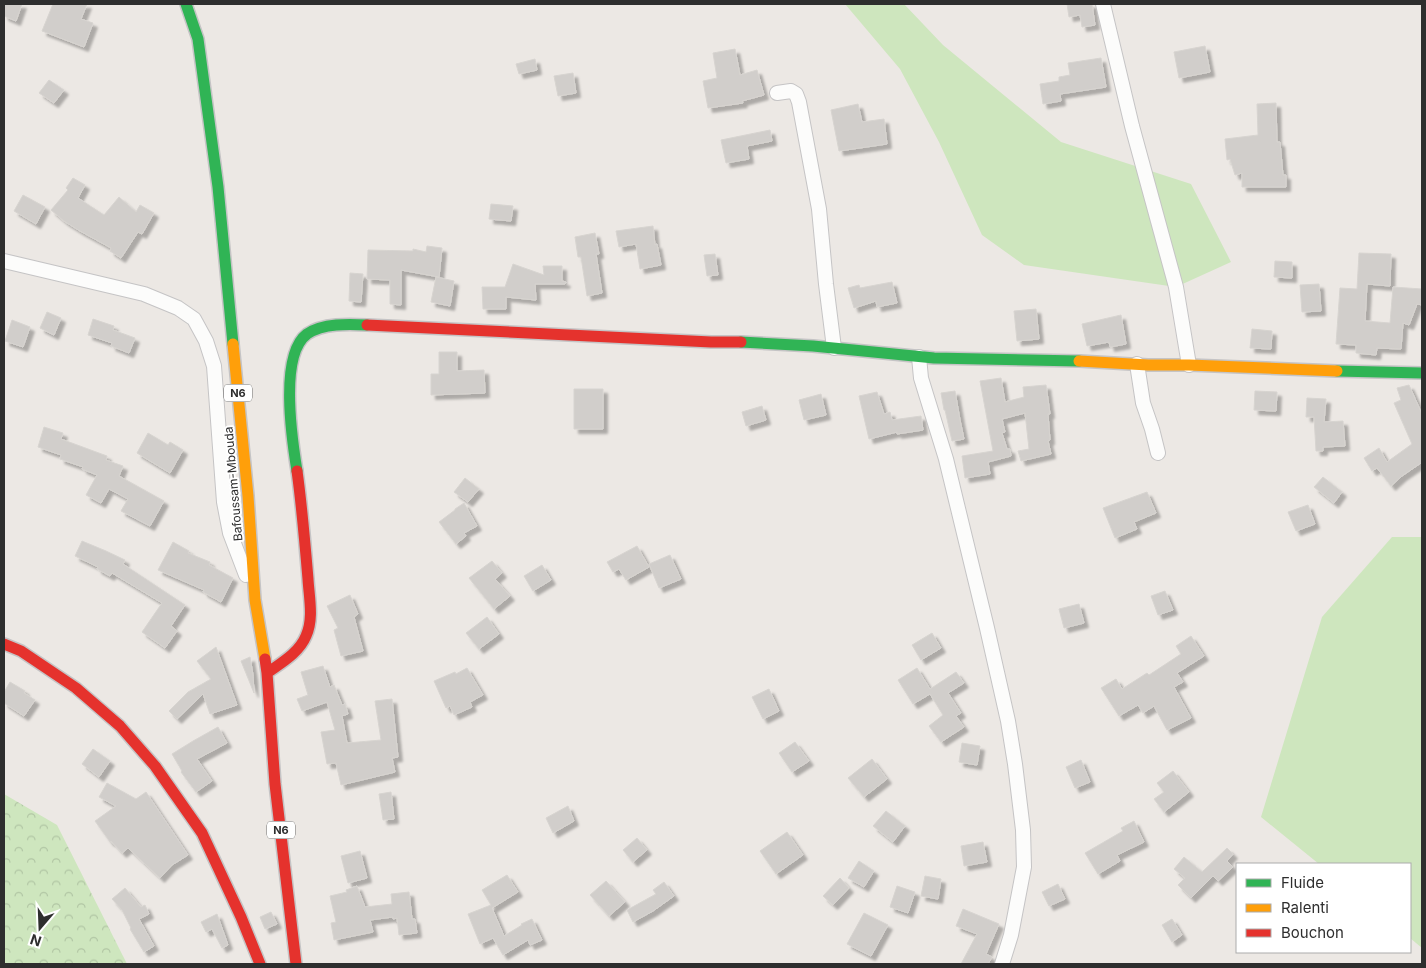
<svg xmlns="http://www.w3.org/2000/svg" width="1426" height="968" viewBox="0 0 1426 968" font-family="Inter,sans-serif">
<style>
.grass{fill:#cee6be}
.forest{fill:url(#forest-crowns)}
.building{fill:#d1cecb;stroke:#d7d4d0;filter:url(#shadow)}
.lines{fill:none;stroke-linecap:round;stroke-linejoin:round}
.street-casing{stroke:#c5c4c5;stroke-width:16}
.fast-casing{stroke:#c5c4c5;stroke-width:14}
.slow-casing{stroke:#c5c4c5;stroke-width:14}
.jam-casing{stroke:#c5c4c5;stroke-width:14}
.street{stroke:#fcfcfb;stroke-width:14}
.fast{stroke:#30b455;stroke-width:11}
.slow{stroke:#ff9f0a;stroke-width:11}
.jam{stroke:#e5322d;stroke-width:11}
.labels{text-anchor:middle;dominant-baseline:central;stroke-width:4;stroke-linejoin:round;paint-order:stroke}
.shield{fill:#fff;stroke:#6d6d6d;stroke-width:1}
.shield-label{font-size:11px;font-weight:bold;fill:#2e2e2e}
.street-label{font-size:12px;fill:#2e2e2e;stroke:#fff}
</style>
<defs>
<pattern id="forest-crowns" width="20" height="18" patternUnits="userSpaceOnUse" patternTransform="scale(1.25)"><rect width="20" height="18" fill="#cee6be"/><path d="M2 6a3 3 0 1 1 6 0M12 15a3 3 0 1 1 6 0" fill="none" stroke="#b1c6a4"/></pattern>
<filter id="shadow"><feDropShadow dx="4.5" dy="4.5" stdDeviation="1" flood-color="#0004"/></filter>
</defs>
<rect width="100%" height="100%" fill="#ece8e4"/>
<path class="grass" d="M845,4H904L943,45L1061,142L1191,184L1231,262L1176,287L1024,265L982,235L939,142L900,69Z
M1392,537H1422V948L1410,938V864H1319L1261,817L1322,617Z"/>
<path class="forest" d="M4,794L57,825L127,964H4Z"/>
<path class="building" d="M4,4H22L16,21L4,16Z
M53,4H87L81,19L93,23L84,47L42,31Z
M1067,4H1092L1095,25L1082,27L1080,15L1069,17Z
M1205,46L1210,72L1179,78L1174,52Z
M735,49L740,75L757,70L764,95L742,101L743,103L708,108L703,81L717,78L713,53Z
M1101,58L1106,87L1060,94L1061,101L1043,104L1040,84L1059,81V77L1070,75L1068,63Z
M535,59L537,70L519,74L516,64Z
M573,73L576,93L558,96L554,76Z
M49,80L64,90L54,103L39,93Z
M1276,103L1277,142H1280L1283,175H1286V187H1242V173L1235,175L1230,159L1227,160L1225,139L1258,135L1257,104Z
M858,104L862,122L884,119L887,144L839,151L831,110Z
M770,130L772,141L747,146L749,159L726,163L721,140Z
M73,178L85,185L78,198L104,215L119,197L136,212L140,205L154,213L142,234L138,232L121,258L110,251L111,248L80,231L64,221L51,210L68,190L66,188Z
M23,195L45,207L36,224L14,211Z
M491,204L513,206L511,221L489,219Z
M653,226L655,245L657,244L661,265L640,269L636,244L619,247L616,231Z
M595,233L599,254H596L602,293L587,296L581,257H578L575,237Z
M427,246L442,248L439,277L401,270V305L390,304V280L367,279L368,250L413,251V249L426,252Z
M1359,253L1391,254L1390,286L1367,284L1365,321L1390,323L1393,287L1422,289V305L1417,304L1409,325L1403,323L1401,349L1377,348L1376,355L1356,353V345L1336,344L1340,288L1357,289Z
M715,254L718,275L707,276L704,255Z
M1275,261L1292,262V278L1274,277Z
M513,264L544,275L543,266H562V281L566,282L565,284H535L536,300L506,297V309H483L482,287H505Z
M350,273L363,274L361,302L349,301Z
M436,277L454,281L450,306L431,302Z
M892,282L897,303L877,307L876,301L854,308L848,288L859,285L860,288Z
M1319,284L1321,311L1302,312L1300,285Z
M1036,309L1039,339L1017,341L1014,311Z
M47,312L61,318L54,335L40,328Z
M1121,315L1126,344L1110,347L1109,342L1087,346L1082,324Z
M93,319L114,326L113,330L135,338L129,353L111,346L112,343L88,335Z
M12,320L30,327L23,347L5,341Z
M1252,329L1272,331L1271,349L1250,348Z
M439,352H457V371L484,370L485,393L431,395V374H439Z
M1001,378L1005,402L1024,397L1023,387L1046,385L1050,414H1048L1050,440L1048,441L1051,454L1021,461L1018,451L1029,449L1025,413L1002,419L1005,432L1002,433L1007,449H1010L1011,456L988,462L990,474L965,478L962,456L993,451L980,381Z
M1409,385L1422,414V466L1421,463L1402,476L1391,486L1377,468L1372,471L1364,458L1379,448L1387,462L1412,444L1394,403L1401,400L1397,388Z
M574,389H603V429H574Z
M955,391L960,420L964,439L952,441L945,410H944L941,393Z
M1255,391L1277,392L1276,411L1254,410Z
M877,392L884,414L890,412L892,420L921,416L923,430L897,434V432L869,439L859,396Z
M821,394L826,415L804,420L799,400Z
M1307,398L1326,399L1324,422L1343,421L1345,446L1323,447V451H1316L1314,417H1306Z
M762,406L766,420L746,426L742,412Z
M44,427L63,433L61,439L107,456L106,460L123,466L119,476L164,501L150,526L121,511L128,499L109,489L101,503L86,495L97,475L82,469L83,467L60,459L61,455L38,447Z
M148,433L168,445L170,442L183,450L170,473L137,453Z
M1323,477L1342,492L1334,503L1314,487Z
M465,478L479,489L468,502L454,492Z
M1147,492L1156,513L1134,522L1137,529L1115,538L1103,508Z
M464,503L477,526L464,533L466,536L456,544L439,522L455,510V509Z
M1308,505L1315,524L1296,531L1288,512Z
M82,541L106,551L125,560L123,564L185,605L171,626L177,631L165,648L142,632L162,603L112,573L110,576L97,569L98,567L75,556Z
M173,542L189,551L188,553L210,562L209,565L233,578L221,602L203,592L204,590L158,570Z
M637,546L649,567L626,580L619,569L613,572L607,562Z
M670,555L681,579L659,588L649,564Z
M492,561L502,573L495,579L510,596L494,609L469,578Z
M542,565L551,580L533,591L524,576Z
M1165,591L1173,610L1158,615L1151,596Z
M350,595L358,614L354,617L363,651L341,656L334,630L338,628L327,606Z
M1079,604L1084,623L1064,628L1059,609Z
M487,617L499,634L479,649L466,633Z
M932,633L941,648L921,660L912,645Z
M1191,636L1204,656L1177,673L1183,682L1174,687L1191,718L1167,730L1154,706L1143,713L1138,705L1119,716L1101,688L1116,679L1122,689L1147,673L1149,675L1181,654L1176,646Z
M216,647L237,705L210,714L203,694L177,719L169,711L188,692L211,679L197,661Z
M250,657L253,675L254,693L241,661Z
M323,666L330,687L334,685L342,705L345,704L348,714L342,716L347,743L381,740L375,701L392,699L398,757L392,758L395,772L341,785L336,763L327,764L321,732L335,730L327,702L302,711L297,699L308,695L301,672Z
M467,668L483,695L470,702L472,707L454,715L450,706L446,708L434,681L455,672L456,674Z
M917,668L930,689L956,672L964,683L948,693L961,713L956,716L964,727L941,742L929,726L943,715L930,694L913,704L898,680Z
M10,682L25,691L24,693L35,700L24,716L4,703V692Z
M769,689L779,711L763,719L752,697Z
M218,727L227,743L197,759L212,781L196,792L181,772L182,771L172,754L193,741Z
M795,742L809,761L792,772L779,753Z
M962,743L980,746L977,765L959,762Z
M93,749L110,761L99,777L82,764Z
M872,759L887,779L864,797L848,778Z
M1081,760L1090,782L1075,788L1066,767Z
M1173,771L1189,792L1164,812L1154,799L1164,792L1157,783Z
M107,783L136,799L146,792L188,855L172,865L160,878L128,848L122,853L111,841L110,842L95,821L116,806L99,797Z
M391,792L394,819L383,820L379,794Z
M568,806L574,821L553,833L546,818Z
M886,811L905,826L893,842L873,826Z
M1134,821L1144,842L1117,855L1120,861L1098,874L1085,853L1123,831L1121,828Z
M787,832L803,855L776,874L760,851Z
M637,838L647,850L633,862L623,850Z
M983,842L987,862L964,866L961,846Z
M1227,848L1233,854L1227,861L1233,867L1218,881L1213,876L1191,898L1178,885L1185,878L1174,869L1184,857L1202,872Z
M360,851L367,878L348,883L341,856Z
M859,861L874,871L864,887L848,878Z
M507,875L518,892L492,908L504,936L522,925L521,924L532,919L542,940L530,945L528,940L503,955L493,938L480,944L468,914L491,905L482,890Z
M925,876L941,879L938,899L921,896Z
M840,878L849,888L833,905L823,896Z
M606,881L625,902L609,916L590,895Z
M664,882L674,896L653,911L633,922L627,910L656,894L653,890Z
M1058,884L1065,899L1049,906L1042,892Z
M357,886L365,907L392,904L391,894L409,892L412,919H415L417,933L399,935L397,918L393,919V917L370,920L373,932L334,940L331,923L336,922L330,896L347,892L346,890Z
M897,886L915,892L908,913L890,907Z
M125,888L141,907L145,905L149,914L139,919L154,946L144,952L130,929L131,928L122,910L112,899Z
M963,909L999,924L986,954L992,957L988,964H961L977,934L956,926Z
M271,912L277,924L265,929L260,917Z
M864,913L888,925L871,956L847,944Z
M217,914L228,945L222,948L212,929L206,932L201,922Z
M1172,919L1182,935L1172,942L1162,925Z"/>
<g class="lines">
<g class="street-casing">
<path id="street" d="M1103,4L1132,126L1176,287L1189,365
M777,93L791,91L796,94L799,102L819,209L826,284L834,348
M4,261L144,294L178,308L194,319L206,341L214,366L224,502L230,533L246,575
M919,357L921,378L946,459L987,628L1008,721L1015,764L1023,830L1024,867L1011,935L1002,964
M1137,364L1143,403L1152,429L1158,453"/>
</g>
<g class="fast-casing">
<path id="fast" d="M186,4L198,39L218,187L233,344
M741,342L813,346L934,358L1079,361
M1337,371L1422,373
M297,471C292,440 279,355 307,334C323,323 349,324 367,325"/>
</g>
<g class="slow-casing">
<path id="slow" d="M233,344L248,496L255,600L265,659
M1079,361L1148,365H1189L1337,371"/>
</g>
<g class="jam-casing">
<path id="jam" d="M367,325L711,342H741
M4,644L21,651L76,688L120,726L155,766L202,833L241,917L260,964
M265,659L267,673L275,784L296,964
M267,673C281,663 299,653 306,636C314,619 309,597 308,579C305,543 302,507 297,471"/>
</g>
<use href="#street" class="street"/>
<use href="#fast" class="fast"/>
<use href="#slow" class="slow"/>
<use href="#jam" class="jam"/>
</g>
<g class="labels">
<g class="shield">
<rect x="224" y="384.5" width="28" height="17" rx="4"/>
<rect x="267" y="821.5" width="28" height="17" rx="4"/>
</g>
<g class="shield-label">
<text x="238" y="393">N6</text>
<text x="281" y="830">N6</text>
</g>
<g class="street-label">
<text transform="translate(233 484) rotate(-95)">Bafoussam-Mbouda</text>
</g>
</g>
<rect width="1426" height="968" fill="none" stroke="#2e2e2e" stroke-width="10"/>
<rect x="1236" y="863" width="175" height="90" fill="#ffffff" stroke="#ababab"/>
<rect x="1246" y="879" width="25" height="8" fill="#30b455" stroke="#ababab"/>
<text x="1281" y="888" font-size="15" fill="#2e2e2e">Fluide</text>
<rect x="1246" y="904" width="25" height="8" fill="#ff9f0a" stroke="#ababab"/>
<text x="1281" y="913" font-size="15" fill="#2e2e2e">Ralenti</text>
<rect x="1246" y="929" width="25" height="8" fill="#e5322d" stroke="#ababab"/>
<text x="1281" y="938" font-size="15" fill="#2e2e2e">Bouchon</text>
<g transform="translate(40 928) rotate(199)" stroke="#ffffff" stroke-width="4" paint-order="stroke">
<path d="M0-4L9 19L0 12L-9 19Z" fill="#2e2e2e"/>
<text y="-8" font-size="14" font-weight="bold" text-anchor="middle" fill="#2e2e2e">N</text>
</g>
</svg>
